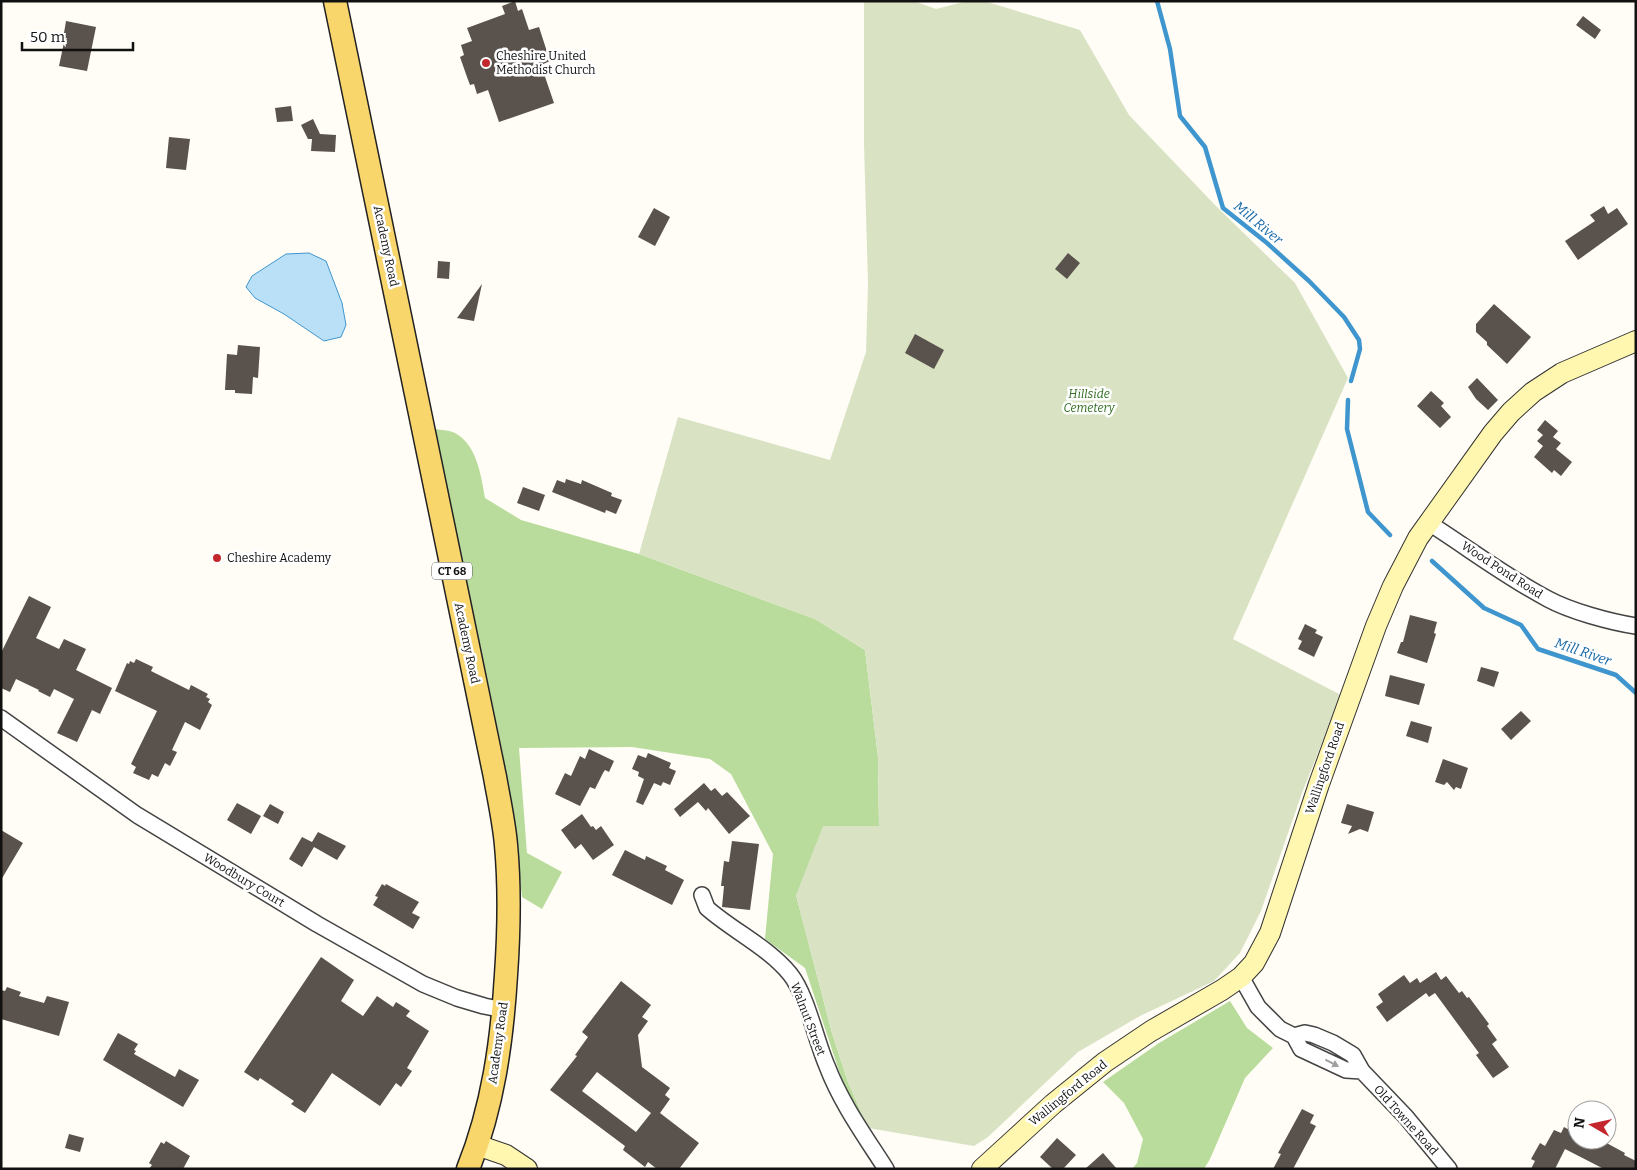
<svg xmlns="http://www.w3.org/2000/svg" width="1637" height="1170" viewBox="0 0 1637 1170" font-family="Bitter,serif">
<style>
.forest{fill:#b9dc9c}
.cemetery{fill:#d9e3c4}
.water{fill:#b9e0f7;stroke:#3f96cf}
.lines{fill:none;stroke-linecap:round;stroke-linejoin:round}
.stream{stroke:#3f96cf;stroke-width:4.5}
.building{fill:#5a524d;fill-rule:evenodd}
.street-casing{stroke:#444;stroke-width:18}
.secondary-casing{stroke:#333;stroke-width:22}
.primary-casing{stroke:#222;stroke-width:25}
.street{stroke:#fff;stroke-width:15}
.secondary{stroke:#fff6b0;stroke-width:20}
.primary{stroke:#f9d66b;stroke-width:22}
.oneway{fill:#a0a0a0}
.poi-dot{fill:#c4262e;stroke:#fff;stroke-width:2}
.labels{text-anchor:middle;dominant-baseline:central;stroke-width:5;stroke-linejoin:round;paint-order:stroke}
.shield{fill:#fff;stroke:#585858;stroke-width:1}
.shield-label{font-size:11px;font-weight:bold;fill:#111}
.poi-label{font-size:12px;fill:#111;stroke:#fff;text-anchor:start}
.street-label{font-size:12px;fill:#111;stroke:#fff}
.park-label{font-size:12px;font-style:italic;fill:#2f6b1f;stroke:#fff}
.water-label{font-size:14px;font-style:italic;fill:#1768a6;stroke:#fff}
</style>
<rect width="100%" height="100%" fill="#fffdf5"/>
<path class="forest" d="M435,429C441,430 449,430 455,433C477,445 481,475 485,498L521,520L639,554L815,619L865,650L878,757L879,826L796,895L832,1033L848,1082L868,1128L844,1086L805,968L765,939L773,854L731,774L710,759L632,747L519,748L527,853L562,872L542,909L522,897L516,841L502,750Z
M1230,1001L1247,1028L1273,1048L1245,1078L1210,1159L1204,1169H1132L1137,1163L1143,1139L1124,1103L1103,1082L1159,1043Z"/>
<path class="cemetery" d="M864,1H914L936,9L967,1H984L1080,30L1129,115L1215,205L1295,283L1348,378L1233,639L1341,695L1302,793L1261,911L1240,953L1214,981L1140,1016L1078,1052L988,1137L974,1146L868,1128L848,1082L832,1033L796,895L823,826H879L878,757L865,650L815,619L639,554L678,417L830,460L866,352L868,283L864,145Z"/>
<path class="water" d="M309,253L326,261L342,303L346,325L341,337L324,341L284,314L255,298L246,287L252,276L286,254Z"/>
<g class="lines">
<path class="stream" d="M1157,1L1170,49L1180,116L1205,147L1223,208L1267,243L1309,281L1344,317L1359,340L1360,349L1351,381
M1348,400L1347,429L1368,512L1390,535
M1432,561L1484,608L1521,625L1538,649L1616,675L1636,693"/>
</g>
<path class="building" d="M515,1L518,11L522,9L529,30L539,27L550,61L541,65L554,103L499,122L488,90L477,94L474,84L470,85L467,77L460,57L464,55L461,45L472,41L467,28L505,14L502,6Z
M1583,16L1601,30L1595,39L1576,25Z
M66,21L96,27L87,71L59,66L66,33H64Z
M291,106L293,121L277,122L275,108Z
M313,119L320,134L336,135L335,152L311,151L312,139H308L301,125Z
M169,137L190,139L186,170L166,168Z
M1604,206L1608,214L1617,208L1628,224L1578,260L1565,241L1595,221L1590,215Z
M654,208L670,217L655,246L638,237Z
M1068,253L1080,263L1067,279L1055,269Z
M438,261L450,262L449,279L437,278Z
M482,284L474,321L457,318Z
M1494,304L1531,337L1507,364L1487,345V342L1476,332V324Z
M915,334L944,350L934,369L905,353Z
M238,345L260,347L258,378L253,377L252,394L235,393V390H225L227,354L237,355Z
M1477,378L1498,400L1488,410L1476,399L1468,387Z
M1431,391L1444,403L1441,406L1451,417L1440,428L1417,406Z
M1545,420L1558,431L1553,437L1561,443L1556,449L1572,462L1561,476L1554,470L1552,473L1534,457L1543,446L1537,441L1543,435L1537,430Z
M566,479L581,484L582,480L612,493L611,496L622,500L616,514L606,510L605,513L552,492L557,480L565,483Z
M523,487L545,495L539,511L517,503Z
M29,596L51,607L36,638L59,649L64,639L86,649L76,670L112,688L100,714L92,710L77,742L57,733L74,699L54,689L50,697L38,691L39,690L16,679L10,692L1,688V653Z
M1410,615L1437,622L1434,633L1436,634L1427,663L1397,653L1401,642H1403Z
M1305,624L1317,630L1315,633L1323,637L1314,657L1298,649L1302,641L1298,639Z
M136,659L153,667L151,671L189,690L191,685L208,694L206,697L210,699L208,702L212,705L200,730L185,722L172,750L177,752L170,766L165,763L158,777L152,774L149,780L133,773L136,767L131,764L157,711L115,691L127,663L129,664L130,661L134,663Z
M1481,667L1499,672L1494,687L1477,681Z
M1390,675L1425,684L1419,705L1385,696Z
M1521,711L1531,721L1511,740L1501,729Z
M1411,721L1432,727L1428,743L1406,736Z
M589,749L614,761L609,772L605,770L603,773L595,789L590,787L580,806L555,794L565,773L571,776L580,756L585,759Z
M648,753L671,763L669,768L676,771L670,785L663,782L661,786L654,783L643,805L636,802L644,779L638,776L639,772L632,769L638,755L646,758Z
M1443,759L1468,768L1461,789L1456,787L1454,790L1447,782L1444,785L1435,782Z
M704,783L711,791L715,788L722,796L727,792L750,816L729,834L708,808L706,811L698,802L680,817L674,809Z
M237,803L261,816L251,834L227,820Z
M270,804L284,812L278,824L263,816Z
M1347,804L1374,812L1368,832L1360,829L1348,834L1352,826L1341,823Z
M582,814L591,827L593,826L596,830L601,826L614,845L593,860L581,844L575,849L561,830Z
M1,830L23,843L1,880Z
M318,832L346,846L337,860L314,847L302,867L289,859L302,837L312,842Z
M732,841L759,844L750,910L722,907L724,886H721L724,861L729,862Z
M625,850L645,860L646,856L667,866L665,870L684,880L672,905L612,875Z
M382,884L385,886L386,884L419,902L412,913L420,917L413,929L373,905L378,897L375,896Z
M321,957L354,980L341,1001L363,1016L377,996L393,1007L396,1002L410,1011L406,1016L429,1031L407,1068L412,1071L401,1087L396,1083L380,1106L332,1073L305,1113L291,1104L294,1101L260,1078L258,1081L244,1072Z
M1436,972L1441,980L1446,976L1459,993L1462,991L1467,998L1469,997L1489,1024L1487,1026L1497,1040L1492,1044L1509,1067L1493,1078L1476,1055L1479,1053L1435,993L1429,997L1426,993L1387,1022L1376,1007L1383,1002L1378,994L1404,975L1410,983L1417,978L1420,983Z
M621,981L651,1005L642,1017L648,1021L638,1035L642,1067L670,1088L665,1095L670,1099L660,1113L699,1143L679,1169H657L648,1162L645,1167L623,1150L625,1146L550,1090L577,1056L575,1055L588,1037L582,1032ZM597,1072L651,1113L636,1132L582,1091Z
M7,987L21,992L19,996L44,1003L47,996L69,1002L59,1036L1,1019V990L5,991Z
M118,1033L138,1044L134,1050L136,1051L134,1054L175,1077L179,1069L199,1080L183,1107L103,1060Z
M1302,1109L1314,1115L1310,1123L1316,1126L1293,1169H1273L1281,1154L1278,1153Z
M1564,1127L1577,1134V1140H1601L1625,1153L1624,1155L1636,1161V1169H1604L1565,1149L1555,1169H1531L1535,1161L1531,1159L1540,1143L1545,1146L1554,1130L1561,1133Z
M69,1134L84,1138L80,1152L65,1148Z
M1057,1138L1076,1155L1063,1169H1053L1040,1157Z
M166,1141L190,1156L183,1169H149L152,1165L149,1163L161,1142L164,1144Z
M1103,1153L1117,1169H1085Z"/>
<g class="lines">
<g class="street-casing">
<path id="street" d="M1429,523C1468,548 1506,577 1548,599C1570,611 1610,622 1636,626
M1,718L137,815L317,924L423,984L457,998L484,1006L504,1010
M702,895L707,908C733,931 768,947 790,974C807,995 816,1041 827,1066C841,1103 865,1136 886,1169
M1241,977L1258,1007L1280,1029L1294,1036L1301,1049L1346,1070L1362,1071L1353,1055L1333,1043L1314,1035L1305,1033L1294,1036
M1362,1071L1406,1117L1449,1169"/>
</g>
<g class="secondary-casing">
<path id="secondary" d="M477,1145L506,1155L527,1169
M982,1169L1053,1104L1105,1062L1151,1031L1222,990L1241,977L1254,963L1270,933L1319,784L1376,626L1393,586L1418,538L1493,433L1511,412L1533,392L1562,373L1636,341"/>
</g>
<g class="primary-casing">
<path id="primary" d="M335,1L495,777C499,800 504,822 506,845C510,888 509,932 506,975C502,1041 493,1107 468,1169"/>
</g>
<use href="#street" class="street"/>
<use href="#secondary" class="secondary"/>
<use href="#primary" class="primary"/>
</g>
<defs><path id="oneway-solid" d="M-6-.8H1V-3.2L6.5 0L1 3.2V.8H-6Z" transform="scale(1.25)"/></defs>
<use class="oneway" href="#oneway-solid" transform="translate(1332 1063) rotate(27)"/>
<g class="poi-dot">
<circle cx="486" cy="63" r="5"/>
<circle cx="217" cy="558" r="5"/>
</g>
<g class="labels">
<rect class="shield" x="432" y="562.5" width="40" height="17" rx="4"/>
<g class="shield-label">
<text x="452" y="571">CT 68</text>
</g>
<g class="poi-label">
<text x="496" y="56">Cheshire United<tspan x="496" dy="14">Methodist Church</tspan></text>
<text x="227" y="558">Cheshire Academy</text>
</g>
<g class="street-label">
<text transform="translate(386 246) rotate(78)">Academy Road</text>
<text transform="translate(1502 570) rotate(33)">Wood Pond Road</text>
<text transform="translate(467 643) rotate(78)">Academy Road</text>
<text transform="translate(1325 768) rotate(-71)">Wallingford Road</text>
<text transform="translate(244 880) rotate(31)">Woodbury Court</text>
<text transform="translate(808 1019) rotate(69)">Walnut Street</text>
<text transform="translate(498 1043) rotate(-82)">Academy Road</text>
<text transform="translate(1068 1093) rotate(-39)">Wallingford Road</text>
<text transform="translate(1406 1120) rotate(48)">Old Towne Road</text>
</g>
<g class="park-label">
<text x="1089" y="394">Hillside<tspan x="1089" dy="14">Cemetery</tspan></text>
</g>
<g class="water-label">
<text transform="translate(1258 223) rotate(40)">Mill River</text>
<text transform="translate(1583 652) rotate(19)">Mill River</text>
</g>
</g>
<rect width="1637" height="1170" fill="none" stroke="#111111" stroke-width="5"/>
<g transform="translate(1592 1125) rotate(279)"><circle r="24" fill="#ffffff" stroke="#a0a0a0"/>
<path d="M0-4L9 19L0 12L-9 19Z" fill="#c4262e"/>
<text y="-8" font-size="14" font-weight="bold" text-anchor="middle" fill="#111111">N</text>
</g>
<path d="M22 42v8h111v-8" fill="none" stroke="#111111" stroke-width="2.5"/>
<text x="30" y="42" font-size="15" fill="#111111" stroke="#ffffff" stroke-width="4" paint-order="stroke">50 m</text>
</svg>
